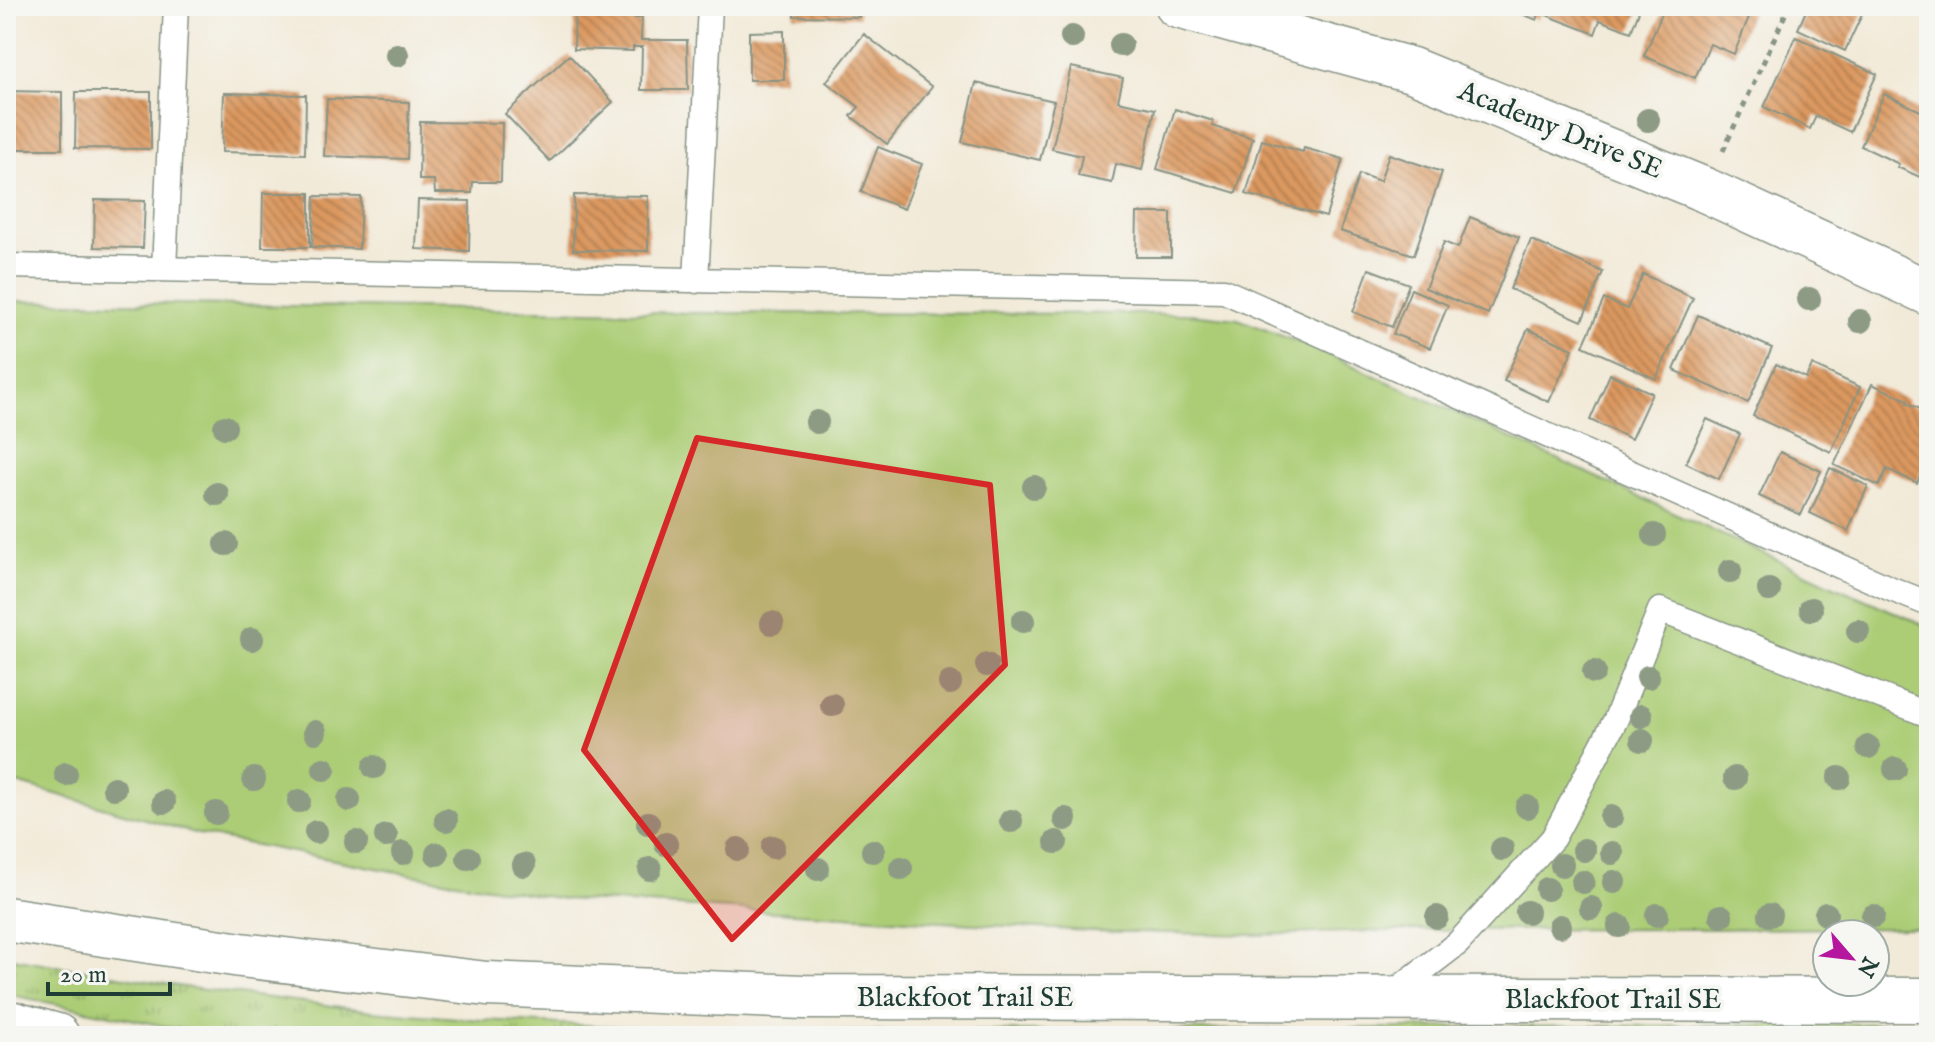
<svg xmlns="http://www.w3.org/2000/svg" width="1935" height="1042" viewBox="0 0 1935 1042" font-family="'IM FELL English',serif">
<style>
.grass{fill:url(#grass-tufts);stroke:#668555;stroke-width:2}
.park{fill:#accd76;stroke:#668555;stroke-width:2}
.building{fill:url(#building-back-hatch)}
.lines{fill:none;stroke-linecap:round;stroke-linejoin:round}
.service-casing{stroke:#889486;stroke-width:27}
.minor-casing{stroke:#889486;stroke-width:47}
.secondary-casing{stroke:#889486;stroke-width:47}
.path{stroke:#889486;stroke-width:5;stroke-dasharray:6 6;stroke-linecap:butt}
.service{stroke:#fff;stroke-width:24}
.minor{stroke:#fff;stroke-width:44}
.secondary{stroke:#fff;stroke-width:44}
.tree{fill:#8d9b85}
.marked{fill:#d62828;fill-opacity:0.2;stroke:#d62828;stroke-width:6;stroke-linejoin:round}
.labels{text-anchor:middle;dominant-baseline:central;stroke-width:8;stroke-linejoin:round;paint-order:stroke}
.street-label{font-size:28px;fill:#1f3d34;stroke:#f6f6f2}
</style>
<defs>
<pattern id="grass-tufts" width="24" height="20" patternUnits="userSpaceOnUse" patternTransform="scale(2)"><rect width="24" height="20" fill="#accd76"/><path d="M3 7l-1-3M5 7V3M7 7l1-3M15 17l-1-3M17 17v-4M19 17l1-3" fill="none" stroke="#8ba862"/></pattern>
<pattern id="building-back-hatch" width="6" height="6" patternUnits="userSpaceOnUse" patternTransform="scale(2)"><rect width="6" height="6" fill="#db985f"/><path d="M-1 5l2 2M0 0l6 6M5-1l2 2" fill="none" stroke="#b17d4f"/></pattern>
</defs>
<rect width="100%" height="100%" fill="#f6f6f2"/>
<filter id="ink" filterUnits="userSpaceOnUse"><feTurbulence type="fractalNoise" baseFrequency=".0125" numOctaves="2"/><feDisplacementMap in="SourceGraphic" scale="16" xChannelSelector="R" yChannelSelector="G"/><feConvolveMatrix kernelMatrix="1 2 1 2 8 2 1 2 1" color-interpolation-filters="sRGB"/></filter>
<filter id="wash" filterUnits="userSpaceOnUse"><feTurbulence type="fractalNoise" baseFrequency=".006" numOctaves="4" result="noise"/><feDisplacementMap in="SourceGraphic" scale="32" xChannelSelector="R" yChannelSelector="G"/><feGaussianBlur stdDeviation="1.8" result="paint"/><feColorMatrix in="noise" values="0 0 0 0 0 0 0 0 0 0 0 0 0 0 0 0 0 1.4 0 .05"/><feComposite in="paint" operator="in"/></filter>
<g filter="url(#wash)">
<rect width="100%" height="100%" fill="#f2ead8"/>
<path class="grass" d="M6,957L190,988L373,1011L482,1020L641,1028L790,1032L1078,1031L1929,1023V1036H215L6,994Z"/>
<path class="park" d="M6,301L700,313L1190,314L1238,319L1321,351L1834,586L1929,627V928L1418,930L1251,935L1088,931L564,899L418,876L198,834L6,780Z"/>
<g id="blocks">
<path class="building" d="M575,6H635V18H642L641,40H687L688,90H641L642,47H633V51L574,49Z
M794,6H859V17L794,16Z
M1501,6H1542L1537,20Z
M1549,6H1641L1631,32L1600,20L1595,34L1546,15Z
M1665,6H1752L1753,7L1734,54L1710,44L1695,78L1644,56Z
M1808,6H1866L1845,51L1798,29Z
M784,31V80H749V32Z
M864,34L932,87L887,144L851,116L859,107L826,82Z
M1796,37L1877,74L1850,132L1816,116L1810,129L1764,107Z
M569,55L613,102L550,161L505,114Z
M1071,67L1123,78L1118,101L1155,109L1142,170L1116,164L1112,183L1078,176L1082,156L1052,149Z
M976,83L1054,101L1040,160L962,142Z
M6,91L62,92V149H6Z
M76,92H151V149L75,148Z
M224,93L306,95L305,154L222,152Z
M1884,94L1929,115V181L1897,167L1899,164L1861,146Z
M327,99L409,102L407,159L324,156Z
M1175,109L1213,121L1212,126L1253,138L1236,193L1157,169Z
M420,122L502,123L501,182H473L472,193H435L434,180H419Z
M1262,140L1303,152L1304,148L1343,159L1326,217L1246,194Z
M878,147L922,164L904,209L861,192Z
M1389,154L1442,172L1414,255L1340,231L1359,174L1380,181Z
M263,193H310V247H262Z
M574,195L648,196V251L573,250Z
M315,196L361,197L359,249L312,247Z
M95,200L145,201L143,248L94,247Z
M418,200L470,201L469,251L416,249Z
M1137,213H1171V257H1136Z
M1470,217L1519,237L1488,314L1425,288L1444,242L1458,248Z
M1531,240L1603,272L1582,321L1510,289Z
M1369,269L1409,284L1392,327L1353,312Z
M1643,274L1693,298L1656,379L1583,346L1604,299L1627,309Z
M1411,289L1448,305L1430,348L1393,334Z
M1698,315L1772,348L1748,403L1674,370Z
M1528,329L1573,349L1549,402L1504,381Z
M1776,364L1806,378L1812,365L1860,387L1831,452L1753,416Z
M1610,374L1652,393L1631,439L1590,420Z
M1872,384L1908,400L1907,403L1929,413V457L1917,483L1887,469L1879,486L1834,465Z
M1707,419L1740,434L1719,479L1686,463Z
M1780,452L1821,471L1801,515L1759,496Z
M1830,468L1868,486L1848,531L1810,513Z"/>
</g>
</g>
<g filter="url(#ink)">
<use href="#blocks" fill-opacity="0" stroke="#889486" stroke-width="2"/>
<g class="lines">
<g class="service-casing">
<path id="service" d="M6,266L1224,291L1889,588L1929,604
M164,269L176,6
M696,281L710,6
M1390,995L1458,943L1553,838L1616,719L1660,610L1929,715"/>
</g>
<g class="minor-casing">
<path id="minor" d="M1178,6L1412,70L1705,190L1929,293"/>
</g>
<g class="secondary-casing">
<path id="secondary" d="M6,919L241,955L487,984L804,997L1929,1000
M6,1022L57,1036"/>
</g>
<path class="path" d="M1723,151L1789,6"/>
<use href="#service" class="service"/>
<use href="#minor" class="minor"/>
<use href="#secondary" class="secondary"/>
</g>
<g class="tree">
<circle cx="1072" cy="37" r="12"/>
<circle cx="1121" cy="45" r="12"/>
<circle cx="397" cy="55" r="12"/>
<circle cx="1648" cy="120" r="12"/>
<circle cx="1809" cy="299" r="12"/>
<circle cx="1860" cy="321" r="12"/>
<circle cx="817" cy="422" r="12"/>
<circle cx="225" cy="427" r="12"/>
<circle cx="1034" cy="487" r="12"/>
<circle cx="217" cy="494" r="12"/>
<circle cx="1654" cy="535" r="12"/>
<circle cx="226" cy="544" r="12"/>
<circle cx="1730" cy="571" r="12"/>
<circle cx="1769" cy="590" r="12"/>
<circle cx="1811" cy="609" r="12"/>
<circle cx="1023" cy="621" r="12"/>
<circle cx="772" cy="623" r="12"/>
<circle cx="1858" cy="631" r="12"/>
<circle cx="252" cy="639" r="12"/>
<circle cx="987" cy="665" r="12"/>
<circle cx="1594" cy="672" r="12"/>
<circle cx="1648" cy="677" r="12"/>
<circle cx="950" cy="683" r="12"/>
<circle cx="832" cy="705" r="12"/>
<circle cx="1641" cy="716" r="12"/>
<circle cx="315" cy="732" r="12"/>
<circle cx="1642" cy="740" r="12"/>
<circle cx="1868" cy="747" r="12"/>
<circle cx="374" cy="767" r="12"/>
<circle cx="324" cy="769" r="12"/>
<circle cx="1895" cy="769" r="12"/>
<circle cx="66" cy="774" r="12"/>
<circle cx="1735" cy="778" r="12"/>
<circle cx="1839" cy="778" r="12"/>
<circle cx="254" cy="779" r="12"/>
<circle cx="114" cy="788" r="12"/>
<circle cx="349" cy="800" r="12"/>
<circle cx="299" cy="801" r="12"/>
<circle cx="164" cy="802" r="12"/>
<circle cx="1527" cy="807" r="12"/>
<circle cx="216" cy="813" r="12"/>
<circle cx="1611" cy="817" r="12"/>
<circle cx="1065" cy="819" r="12"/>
<circle cx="446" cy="820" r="12"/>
<circle cx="1011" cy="821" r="12"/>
<circle cx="648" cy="823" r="12"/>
<circle cx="316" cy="832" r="12"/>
<circle cx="386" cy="836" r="12"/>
<circle cx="356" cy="842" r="12"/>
<circle cx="1056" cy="842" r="12"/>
<circle cx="666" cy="844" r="12"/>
<circle cx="773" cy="847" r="12"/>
<circle cx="738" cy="849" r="12"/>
<circle cx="1502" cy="849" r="12"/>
<circle cx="1584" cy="850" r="12"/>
<circle cx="873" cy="851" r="12"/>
<circle cx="403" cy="853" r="12"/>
<circle cx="1612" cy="853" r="12"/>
<circle cx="437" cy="854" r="12"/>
<circle cx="468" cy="858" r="12"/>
<circle cx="524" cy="865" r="12"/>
<circle cx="1562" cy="865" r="12"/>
<circle cx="901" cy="868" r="12"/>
<circle cx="650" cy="869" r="12"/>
<circle cx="818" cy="869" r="12"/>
<circle cx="1583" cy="882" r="12"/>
<circle cx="1614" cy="882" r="12"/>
<circle cx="1547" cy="889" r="12"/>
<circle cx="1591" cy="908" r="12"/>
<circle cx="1527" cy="912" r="12"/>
<circle cx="1826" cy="914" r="12"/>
<circle cx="1657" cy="915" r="12"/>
<circle cx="1770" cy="915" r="12"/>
<circle cx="1721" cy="916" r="12"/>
<circle cx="1873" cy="916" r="12"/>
<circle cx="1437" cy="917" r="12"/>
<circle cx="1560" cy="926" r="12"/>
<circle cx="1619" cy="926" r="12"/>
</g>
</g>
<path class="marked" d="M697,438L990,485L1005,665L732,939L584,750Z"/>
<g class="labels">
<g class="street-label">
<text transform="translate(1560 131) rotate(22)">Academy Drive SE</text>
<text x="965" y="998">Blackfoot Trail SE</text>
<text x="1613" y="1000">Blackfoot Trail SE</text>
</g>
</g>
<rect width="1935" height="1042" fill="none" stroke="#f6f6f2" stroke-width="32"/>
<g transform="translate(1851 958) rotate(118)"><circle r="38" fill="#f6f6f2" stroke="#a0aca6" stroke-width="2"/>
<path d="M0-6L14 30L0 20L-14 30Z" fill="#b5179e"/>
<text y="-12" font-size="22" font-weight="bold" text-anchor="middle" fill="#1f3d34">N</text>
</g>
<path d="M48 982v12h122v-12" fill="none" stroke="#1f3d34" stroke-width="4"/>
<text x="60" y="982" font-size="24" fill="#1f3d34" stroke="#f6f6f2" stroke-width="6" paint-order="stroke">20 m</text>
</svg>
